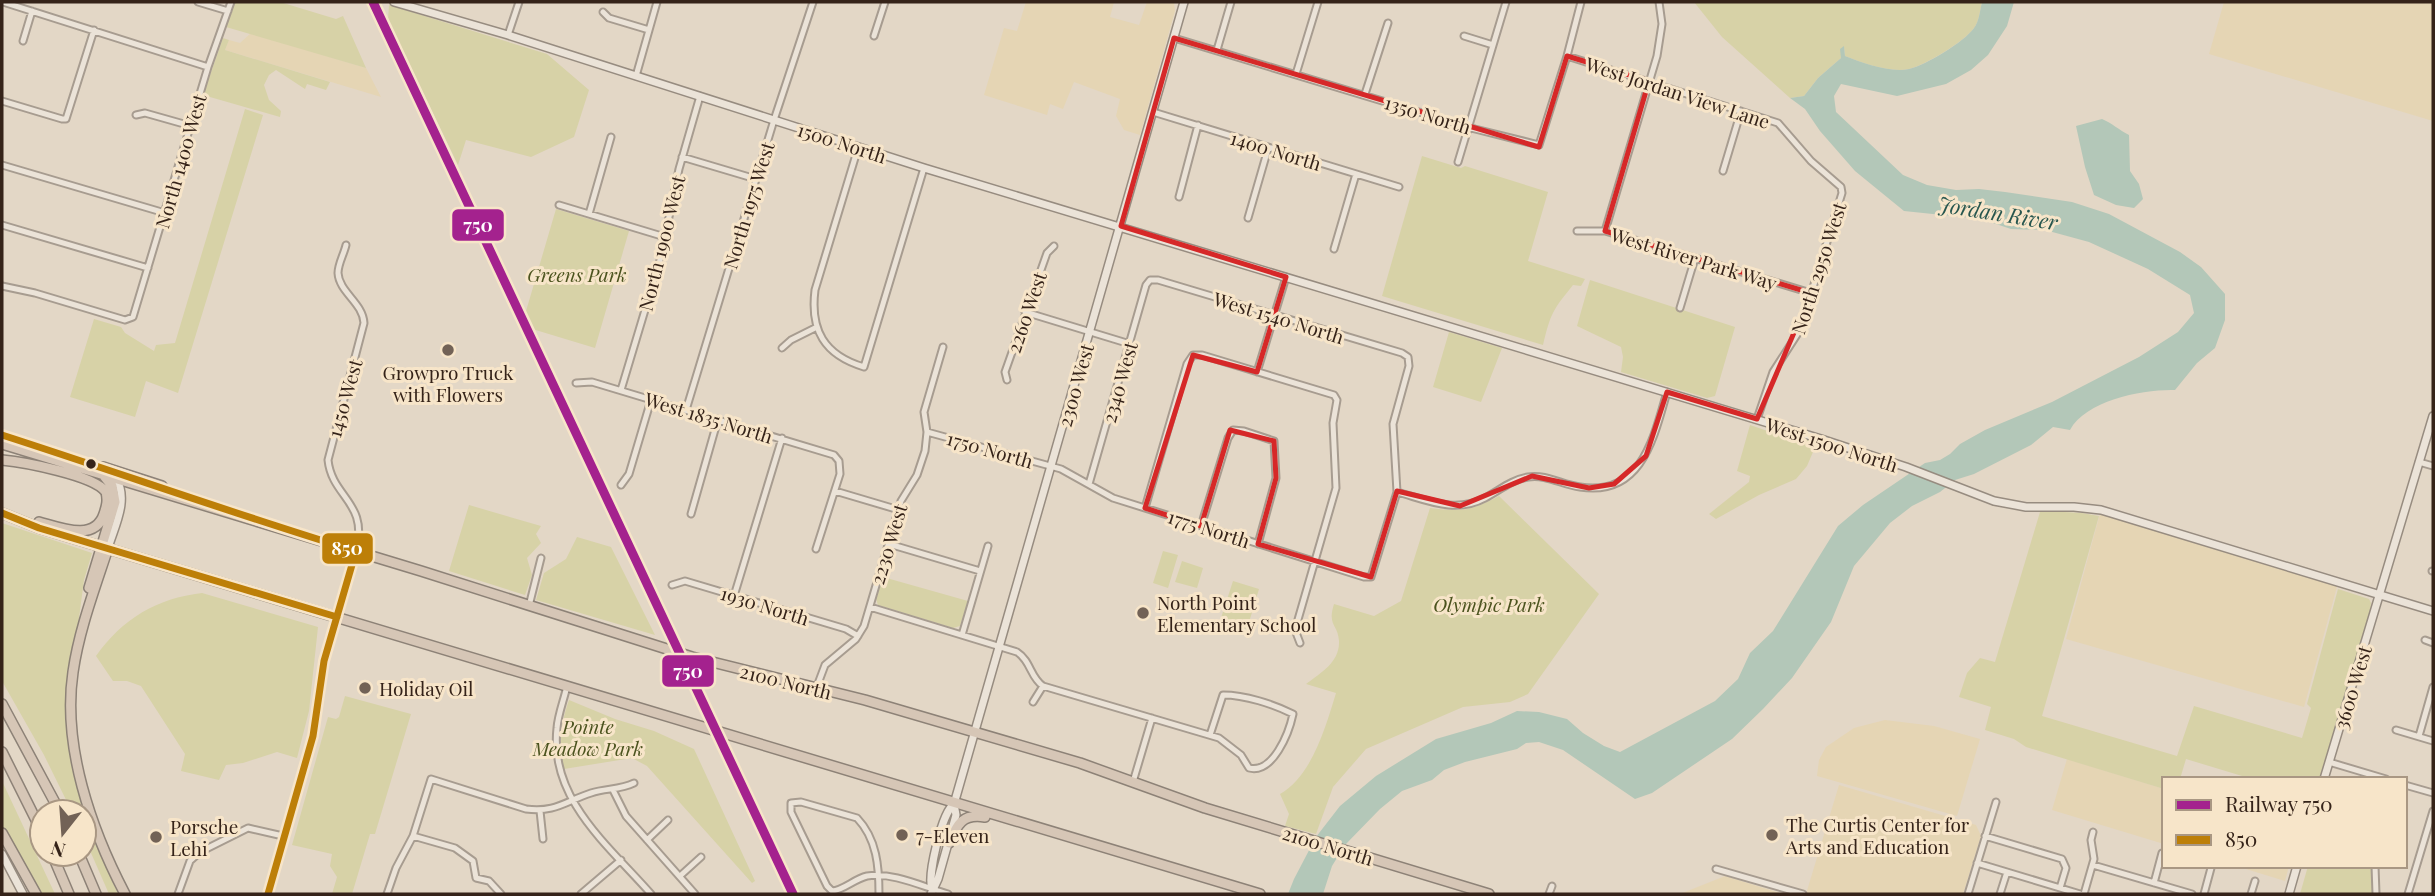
<svg xmlns="http://www.w3.org/2000/svg" width="2435" height="896" viewBox="0 0 2435 896" font-family="'Playfair Display',serif">
<style>
.farmland{fill:#e5d5b4}
.green{fill:#d7d2a7}
.water{fill:#b3c7b8}
.lines{fill:none;stroke-linecap:round;stroke-linejoin:round}
.street-casing{stroke:#a79c90;stroke-width:9}
.secondary-casing{stroke:#978c80;stroke-width:10}
.highway-casing{stroke:#8d8277;stroke-width:12}
.street{stroke:#ebe3d8;stroke-width:5}
.secondary{stroke:#ebe3d8;stroke-width:7}
.highway{stroke:#d6c6b6;stroke-width:9}
.bus-1-casing{stroke:#f7e5c9;stroke-width:12}
.bus-1{stroke:#bd7f08;stroke-width:7}
.rail-1-casing{stroke:#f7e5c9;stroke-width:14}
.rail-1{stroke:#a4228e;stroke-width:9}
.marked{fill:none;stroke:#d62828;stroke-width:5;stroke-linejoin:round}
.poi-dot{fill:#726256;stroke:#f7e5c9;stroke-width:2.5}
.bus-dot{fill:#352319;stroke:#f7e5c9;stroke-width:2.5}
.labels{text-anchor:middle;dominant-baseline:central;stroke-width:6;stroke-linejoin:round;paint-order:stroke}
.street-label{font-size:19px;fill:#352319;stroke:#f7e5c9}
.park-label{font-size:19px;font-style:italic;fill:#4b531e;stroke:#f7e5c9}
.poi-label{font-size:19px;fill:#352319;stroke:#f7e5c9;text-anchor:start}
.water-label{font-size:21px;font-style:italic;fill:#27564e;stroke:#f7e5c9}
.line-badge{stroke:#f7e5c9;stroke-width:2.5}
.badge-label{font-size:19px;text-anchor:middle;font-weight:bold;fill:#fff}
</style>
<rect width="100%" height="100%" fill="#e3d7c6"/>
<path class="farmland" d="M1026,2H1114L1110,17L1139,25L1147,2L1174,3L1175,11L1140,135L1124,130L1116,116L1120,99L1074,82L1063,109L1050,104L1047,115L984,95L1004,28L1017,31Z
M2224,2H2433V121L2209,54Z
M251,33L366,68L381,97L225,50L229,40L240,43Z
M2101,510L2338,583L2304,707L2066,639Z
M1885,720L1934,726L1980,739L1957,816L1817,776L1819,760L1826,747L1854,728Z
M2067,759L2164,789V844L2052,810Z
M1839,785L1976,825L1981,836L1963,894H1806Z
M2236,866H2289L2285,881Z
M1725,876L1783,894H1680Z"/>
<path class="green" d="M235,2H280L336,19L343,16L366,68L226,27Z
M1694,2H1982C1980,10 1979,22 1974,28C1964,42 1925,65 1909,69C1889,73 1863,63 1845,56L1844,47L1841,58L1818,78L1804,96L1790,98L1722,37Z
M389,5L547,54L589,90L574,137L531,157L466,140L458,165L388,20Z
M223,38L229,40L225,50L330,82L326,90L307,84L305,89L276,70L269,75L264,85L269,100L281,111L280,117L203,95Z
M245,109L263,115L178,393L146,381L135,417L70,397L94,319L121,327L125,333L154,351L156,345L175,343Z
M1422,156L1461,168L1465,166L1548,192L1528,261L1585,279L1581,286L1573,285C1553,310 1551,312 1543,345L1382,296Z
M556,209L629,231L595,348L529,328L524,318Z
M1590,280L1735,327L1715,396L1707,398L1621,372L1623,357L1621,347L1577,326Z
M1449,332L1502,348L1481,402L1433,387Z
M1750,425L1794,440L1796,436L1815,441L1816,445L1807,466L1796,479L1759,495L1716,519L1709,514L1749,482L1750,476L1737,471Z
M1499,496L1599,594L1528,694L1510,702L1463,707L1366,749L1333,787L1316,834L1285,826L1289,814L1280,794C1312,776 1326,726 1336,693L1306,684C1321,673 1340,662 1339,641C1338,624 1327,626 1334,604L1374,616L1401,601L1430,508C1461,512 1471,511 1499,496Z
M469,505L541,526L536,534L541,543L527,558L532,575L525,595L449,571Z
M2047,511L2082,513L2099,516L2042,716L2177,756L2194,706L2302,738L2311,708L2307,704L2338,589L2369,599L2371,603L2369,618L2321,779H2252L2186,759L2180,779H2164V789L2026,747L2014,739L1985,730L1991,707L1959,697L1967,673L1980,658L1995,662L2040,512Z
M2,523L92,553L84,580L79,618L67,677L66,715L77,785L85,813L103,861L118,894H109L84,837V812H72L44,755L2,681Z
M577,537L611,547L655,635L536,600L544,573L566,559Z
M1163,551L1178,555L1168,588L1153,583Z
M1182,561L1203,568L1197,588L1175,582Z
M883,577L968,601L960,626L953,628L878,605L876,599Z
M1233,581L1259,589L1247,629L1220,621Z
M202,593L318,627L309,711L297,758L277,752L243,763L226,765L219,780L181,771L185,754L141,686L127,681H113L96,656C122,619 157,598 202,593Z
M345,696L411,714L375,834H370L352,894H332L337,877L330,866L332,854L292,845L328,717L336,719L339,717Z
M569,700L615,719L654,731L694,749L755,881L752,883L647,766L632,758L564,769C558,745 561,722 569,700Z
M2,781L55,894H40L2,826Z
M2308,866H2374V894H2300Z"/>
<path class="water" d="M1982,2H2014L2007,26L1988,55L1971,70L1946,84L1897,96L1841,84L1834,96L1836,112L1903,175L1927,185L1956,190L1979,189L2005,192L2072,202L2109,214L2180,252L2201,267L2225,294V320L2215,348L2197,363L2175,390C2144,389 2086,400 2070,430L2053,427L2031,445L1974,474L1955,480L1940,492L1912,506L1890,523L1854,566L1831,622L1792,678L1763,709L1732,739L1652,793L1635,799L1563,750L1539,742L1526,743L1517,749L1465,762L1444,770L1432,780L1402,791L1380,809L1345,845L1332,866L1323,894H1288L1294,879L1316,837L1340,806L1376,776L1436,739L1491,723L1517,711L1539,712L1567,719L1583,733L1604,746L1620,752L1715,701L1738,679L1750,653L1773,631L1838,526L1863,505L1925,463L1940,460L1950,454L1960,444L1985,430L2052,402L2139,357L2178,332L2194,313L2190,295L2148,269L2089,242L2045,230L2011,229L1981,219L1904,211L1855,171L1820,131L1805,109L1790,98L1804,96L1818,78L1841,58L1840,49L1844,46L1845,56C1863,63 1890,73 1909,69C1926,65 1964,42 1974,28C1979,22 1980,10 1982,2Z
M2102,119C2112,123 2119,130 2129,135L2130,171L2139,184L2143,199L2134,208L2116,205L2094,195L2085,167L2076,126Z"/>
<g class="lines">
<g class="street-casing">
<path id="street" d="M3,2L208,67
M198,2L228,11
M603,12L609,18L649,30
M508,35L519,2
M874,36L885,2
M1464,36L1493,45
M1174,38L1475,129L1539,145L1567,56L1581,2
M23,41L32,11
M1217,50L1231,2
M1567,56L1778,123L1811,161L1841,187L1842,193L1800,330L1773,372L1757,419
M1296,74L1318,2
M636,76L657,2
M1365,94L1388,23
M2,101L62,119H66L94,30
M1153,112L1399,187
M136,115L145,113L191,126
M858,148L815,290C810,330 824,355 864,367L924,168
M682,157L756,179
M1458,162L1506,2
M2,165L165,213
M1723,171L1741,111
M1179,197L1198,125
M559,205L665,237
M589,214L611,137
M1248,218L1268,149
M2,225L148,268
M1577,231H1605L1811,293
M1605,231L1657,56L1662,24L1659,2
M346,245C344,254 338,264 338,273C339,292 363,303 364,323L328,460C332,498 369,502 356,551
M1334,249L1356,174
M2,286L35,293L125,320L133,317L208,67L231,2
M1680,308L1695,258
M1025,312L1130,344
M782,348L791,340L815,328
M1257,372L1286,277
M1007,380L1005,372L1047,253L1054,246
M576,383L592,382L834,455L839,461L840,474L816,549
M621,390L660,260L679,169L700,96
M686,410L774,120L813,2
M927,432L1061,469L1113,498L1364,577H1371L1397,492L1393,424L1409,366L1408,357L1402,353L1158,280H1150L1146,285L1089,484
M2419,462L2433,466
M621,485L629,474L651,400
M835,491L899,510
M1397,492C1427,500 1455,514 1485,498C1500,490 1511,480 1528,477C1547,474 1562,485 1580,487C1642,497 1654,437 1667,392
M1145,508L1187,364L1193,355H1202L1334,395L1337,400L1333,423L1336,488L1295,630L1300,643
M691,514L718,419
M1201,526L1228,438L1233,430L1244,431L1274,441L1276,478L1258,544
M889,544L980,571
M2432,571H2433
M672,585L685,581L846,629L858,636
M734,596L782,438
M529,606L541,558
M870,607L1017,652C1031,661 1030,677 1043,686L1219,738L1241,755L1249,768C1273,774 1289,733 1293,714C1273,704 1245,695 1223,695L1210,735
M962,635L988,546
M2425,640L2433,643
M567,686C564,700 558,714 557,728C549,799 609,846 651,894
M816,689L825,665L856,639L864,626L901,501L917,475L925,451L927,432L924,412L943,347
M1033,702L1043,686
M2396,730L2433,741
M2419,736L2433,687
M2329,762L2386,779
M1133,782L1152,718
M2405,785L2433,793
M613,790L626,816L695,894
M540,811L543,839
M413,836L455,848L473,861L476,878L489,881L501,894
M1985,836L2062,859L2066,868L2060,888
M647,840L668,820
M1977,863L2080,894
M2093,865L2192,894
M2375,866L2376,894
M1716,869L1803,894
M680,876L701,857
M2154,883L2162,853
M178,894L190,861L200,852L248,828L283,836
M387,894L396,868L413,836L431,779L526,809C555,813 566,801 591,793C606,788 620,790 634,783
M581,894L621,860
M879,894C879,867 877,839 857,818L801,802L791,803V812L827,886L832,891C844,890 854,879 867,876C894,872 923,887 948,894
M1549,894L1552,886
M1968,894L1996,802
M2000,894L2007,872
M2084,894L2094,859L2091,840L2093,832
M2204,894L2211,868
M2251,894L2255,881
M2408,894L2433,811"/>
</g>
<g class="secondary-casing">
<path id="secondary" d="M394,2L508,35L924,168L1821,439L1906,467L1994,501L2026,507H2074L2101,510L2433,611
M2,435L107,470
M108,548C115,525 129,500 116,478
M2324,779L2433,416
M2,854L23,894
M932,889C927,876 942,812 954,804
M268,894L313,736L324,661L356,551
M931,894L938,879L956,815L954,804L1184,2
M2289,894L2297,866"/>
</g>
<g class="highway-casing">
<path id="highway" d="M2,444L421,571L692,657L865,700L1080,763L1205,808L1489,894
M2,460C23,462 94,475 106,492C108,500 107,505 104,514C95,542 61,528 39,522
M103,467L162,486
M2,513L39,528L1260,894
M108,548C95,588 79,630 73,672C62,746 91,829 125,894
M89,588L115,502L112,486L104,476
M2,704L60,812
M2,752L42,832
M2,833L36,894
M949,843C957,825 962,813 985,817
M52,854L69,894
M79,854L96,894"/>
</g>
<use href="#street" class="street"/>
<use href="#secondary" class="secondary"/>
<use href="#highway" class="highway"/>
<g class="bus-1-casing">
<path id="bus-1" d="M2,435C120,473 237,515 356,551L324,661L313,736L268,894
M2,513L39,528L337,617"/>
</g>
<use href="#bus-1" class="bus-1"/>
<g class="rail-1-casing">
<path id="rail-1" d="M373,2L793,894"/>
</g>
<use href="#rail-1" class="rail-1"/>
</g>
<path class="marked" d="M1174,38L1539,147L1567,56L1649,81L1605,231L1811,293L1757,419L1667,392L1646,456L1614,484L1589,488L1532,476L1460,506L1397,491L1371,577L1258,544L1276,478L1274,441L1230,430L1201,526L1145,508L1193,355L1257,372L1286,277L1121,226Z"/>
<g class="poi-dot">
<circle cx="448" cy="350" r="7"/>
<circle cx="1143" cy="613" r="7"/>
<circle cx="365" cy="688" r="7"/>
<circle cx="902" cy="835" r="7"/>
<circle cx="1772" cy="835" r="7"/>
<circle cx="156" cy="837" r="7"/>
</g>
<circle class="bus-dot" cx="91" cy="464" r="6"/>
<g class="labels">
<g class="street-label">
<text transform="translate(1678 92) rotate(18)">West Jordan View Lane</text>
<text transform="translate(1428 114) rotate(17)">1350 North</text>
<text transform="translate(842 142) rotate(18)">1500 North</text>
<text transform="translate(1276 150) rotate(17)">1400 North</text>
<text transform="translate(180 161) rotate(-74)">North 1400 West</text>
<text transform="translate(748 205) rotate(-73)">North 1975 West</text>
<text transform="translate(661 243) rotate(-76)">North 1900 West</text>
<text transform="translate(1694 258) rotate(17)">West River Park Way</text>
<text transform="translate(1818 268) rotate(-72)">North 2950 West</text>
<text transform="translate(1026 312) rotate(-71)">2260 West</text>
<text transform="translate(1279 317) rotate(17)">West 1540 North</text>
<text transform="translate(1119 382) rotate(-74)">2340 West</text>
<text transform="translate(1075 385) rotate(-74)">2300 West</text>
<text transform="translate(344 398) rotate(-74)">1450 West</text>
<text transform="translate(709 417) rotate(17)">West 1835 North</text>
<text transform="translate(1832 444) rotate(18)">West 1500 North</text>
<text transform="translate(990 449) rotate(16)">1750 North</text>
<text transform="translate(1209 528) rotate(18)">1775 North</text>
<text transform="translate(888 544) rotate(-73)">2230 West</text>
<text transform="translate(765 605) rotate(17)">1930 North</text>
<text transform="translate(786 681) rotate(14)">2100 North</text>
<text transform="translate(2352 687) rotate(-73)">3600 West</text>
<text transform="translate(1328 845) rotate(17)">2100 North</text>
</g>
<g class="park-label">
<text x="577" y="274">Greens Park</text>
<text x="1489" y="604">Olympic Park</text>
<text x="588" y="726">Pointe<tspan x="588" dy="22">Meadow Park</tspan></text>
</g>
<g class="poi-label">
<text x="448" y="372" text-anchor="middle">Growpro Truck<tspan x="448" dy="22">with Flowers</tspan></text>
<text x="1157" y="602">North Point<tspan x="1157" dy="22">Elementary School</tspan></text>
<text x="379" y="688">Holiday Oil</text>
<text x="1786" y="824">The Curtis Center for<tspan x="1786" dy="22">Arts and Education</tspan></text>
<text x="170" y="826">Porsche<tspan x="170" dy="22">Lehi</tspan></text>
<text x="916" y="835">7-Eleven</text>
</g>
<g class="water-label">
<text transform="translate(1998 212) rotate(9)">Jordan River</text>
</g>
</g>
<g class="line-badge">
<rect x="451" y="208" width="54" height="34" rx="7" fill="#a4228e"/>
<rect x="321" y="532" width="53" height="33" rx="7" fill="#bd7f08"/>
<rect x="661" y="654" width="54" height="34" rx="7" fill="#a4228e"/>
</g>
<g class="badge-label">
<text x="478" y="232">750</text>
<text x="347" y="555">850</text>
<text x="688" y="678">750</text>
</g>
<rect width="2435" height="896" fill="none" stroke="#352319" stroke-width="7"/>
<rect x="2162" y="777" width="245" height="91" fill="#f7e5c9" stroke="#a99783" stroke-width="2"/>
<rect x="2176" y="800" width="35" height="10" fill="#a4228e" stroke="#a99783" stroke-width="2"/>
<text x="2225" y="812" font-size="21" fill="#352319">Railway 750</text>
<rect x="2176" y="835" width="35" height="10" fill="#bd7f08" stroke="#a99783" stroke-width="2"/>
<text x="2225" y="847" font-size="21" fill="#352319">850</text>
<g transform="translate(63 833) rotate(197)"><circle r="33" fill="#f7e5c9" stroke="#a99783" stroke-width="2"/>
<path d="M0-5L12 26L0 18L-12 26Z" fill="#726256"/>
<text y="-10" font-size="19" font-weight="bold" text-anchor="middle" fill="#352319">N</text>
</g>
</svg>
